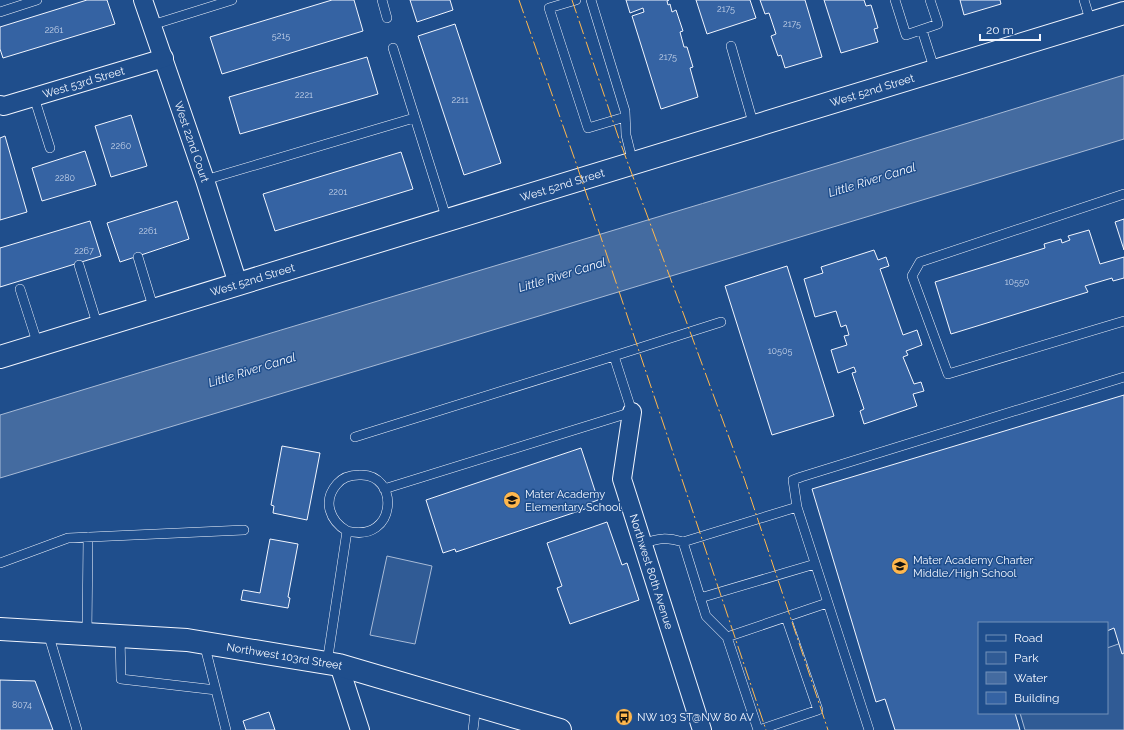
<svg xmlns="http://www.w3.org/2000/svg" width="1124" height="730" viewBox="0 0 1124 730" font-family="Raleway,sans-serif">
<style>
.green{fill:#305b95;stroke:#a8bbd7}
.water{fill:#446ba0;stroke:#a8bbd7}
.building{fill:#3563a3;stroke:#f2f6ff}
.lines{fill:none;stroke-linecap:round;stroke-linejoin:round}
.lane-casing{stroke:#f2f6ff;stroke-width:10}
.street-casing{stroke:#f2f6ff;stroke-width:20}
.secondary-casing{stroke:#f2f6ff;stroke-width:24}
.primary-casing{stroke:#f2f6ff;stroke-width:24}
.lane{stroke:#1f4e8c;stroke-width:9}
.street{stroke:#1f4e8c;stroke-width:18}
.secondary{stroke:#1f4e8c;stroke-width:22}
.primary{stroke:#1f4e8c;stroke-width:22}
.power{stroke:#ffb74d;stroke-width:1;stroke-dasharray:14 3 2 3;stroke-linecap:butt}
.labels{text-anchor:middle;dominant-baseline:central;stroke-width:3;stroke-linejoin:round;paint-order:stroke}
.number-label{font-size:9px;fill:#c3d1e8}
.street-label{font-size:11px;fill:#f2f6ff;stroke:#1f4e8c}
.poi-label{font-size:11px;fill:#f2f6ff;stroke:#1f4e8c;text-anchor:start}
.water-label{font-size:12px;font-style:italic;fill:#f2f6ff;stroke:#1f4e8c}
</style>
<rect width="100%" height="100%" fill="#1f4e8c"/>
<path class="green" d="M387,556L432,566L415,644L370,635Z
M1124,642V730H1025L1020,713H1107V648Z"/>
<path class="water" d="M1124,75V139L463,339L0,478V415C374,301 750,191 1124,75Z"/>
<path class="building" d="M87,0H107L115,24L3,58L0,49V27Z
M332,0H354L363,31L222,74L210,37Z
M410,0H450L453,10L417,22Z
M626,0H669L667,1L668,5L670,4L672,12L676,10L683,31L680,32L684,47H687L693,67L690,68L698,97L661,109L632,16L644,12L643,8L630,13Z
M696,0H750L756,18L707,34Z
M760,0H805L822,57L785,68L781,55L778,56L771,36L776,34L769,13L765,14Z
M824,0H864L866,6L871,5L878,28L874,29L878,42L841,53Z
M960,0H1000L1001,4L964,15Z
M455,24L501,163L464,175L418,36Z
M367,57L378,94L240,134L229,97Z
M131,115L147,166L111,177L95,126Z
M5,136L27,212L0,220V138Z
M85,151L96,185L42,201L32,168Z
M401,152L413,189L275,231L263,194Z
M177,201L189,239L120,262L107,223Z
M1124,219V250L1115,222Z
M90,221L101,256L0,287V248Z
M1089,230L1100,264L1124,257V278L1113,281L1112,278L1085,286L1088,292L951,334L935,282L1045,248L1044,244L1061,239L1062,243L1070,240L1068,236Z
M874,250L878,260L886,257L889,266L880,269L903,335L917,330L922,345L906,351L908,355L903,357L914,384L921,382L924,391L913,394L917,406L864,424L860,411L864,409L852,373L856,372L854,367L838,373L831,350L847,345L844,336L849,335L846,325L841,327L836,311L815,317L804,279L823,273L821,267Z
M787,266L834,416L772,435L725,286Z
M1124,395V653L1122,654L1114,628L1107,631V623H979V713H1015L1020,730H895L885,699L876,702L812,489Z
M282,446L320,453L307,520L273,513L274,506L271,505Z
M581,448L598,500L590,503L591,507L456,552L455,549L443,553L426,500Z
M607,522L622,565L627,563L639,600L570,624L557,588L562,586L547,543Z
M270,539L298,544L288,597L290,598L288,608L241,600L243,590L260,593Z
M0,680L35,681L53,730H0Z
M269,712L275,730H246L243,721Z"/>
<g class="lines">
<g class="lane-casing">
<path id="lane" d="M382,0L387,18
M576,0L549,8L588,128L625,117
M591,0L625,111L626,135L633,163
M895,0L906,35L938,24L930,0
M1084,0L1091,23
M0,12L37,0
M152,25L232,0
M922,30L935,71
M731,46L754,126
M393,48L447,220
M34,97L50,148
M205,180L414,118
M1124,194L920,262L912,276L948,374L1124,321
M138,257L154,310
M79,265L98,327
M20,289L38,345
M355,437L614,356
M384,489L632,412L614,356L721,322
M642,544C659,538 666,537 683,542
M0,563L68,538L244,530
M700,598L815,564
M48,633L77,730
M87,634L88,537
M120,636L121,679L216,690
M727,637L706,616L683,542L797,507
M204,643L226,730
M327,663L347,531C330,521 322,501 337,484C342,478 350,475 359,475C400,472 398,544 347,531
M473,730L476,705
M758,730L727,637L827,603
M759,730L818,710L786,617
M869,730L797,507L793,480L801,477L1124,377"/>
</g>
<g class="street-casing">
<g id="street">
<path id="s1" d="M143,0L205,180L238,284"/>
<path id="s2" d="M0,105L4,106L164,58"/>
<path id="s3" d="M632,412L622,479L702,730"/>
<path d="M339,665L360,730"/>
</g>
</g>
<g class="secondary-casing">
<g id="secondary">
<path id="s4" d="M0,357L1124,13"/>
</g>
</g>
<g class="primary-casing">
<g id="primary">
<path id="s5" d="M0,629L187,640L339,665L560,730"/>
</g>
</g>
<use href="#lane" class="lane"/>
<use href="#street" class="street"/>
<use href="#secondary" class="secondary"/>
<use href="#primary" class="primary"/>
<path class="power" d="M519,0L576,163L766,730
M572,0L619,139L744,478L828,730"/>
</g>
<defs>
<g id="school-disc" transform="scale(0.9)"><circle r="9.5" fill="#ffb74d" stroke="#1f4e8c"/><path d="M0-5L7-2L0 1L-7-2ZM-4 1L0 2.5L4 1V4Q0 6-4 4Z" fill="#111"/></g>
<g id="bus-disc" transform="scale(0.9)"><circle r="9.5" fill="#ffb74d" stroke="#1f4e8c"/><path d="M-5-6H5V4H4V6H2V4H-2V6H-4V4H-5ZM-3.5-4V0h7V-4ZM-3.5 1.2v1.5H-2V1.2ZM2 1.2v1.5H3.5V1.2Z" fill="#111"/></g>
</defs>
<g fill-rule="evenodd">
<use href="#school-disc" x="512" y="500"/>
<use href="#school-disc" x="900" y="566"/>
<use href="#bus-disc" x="624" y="717"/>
</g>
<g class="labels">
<g class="number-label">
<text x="726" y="9">2175</text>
<text x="792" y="24">2175</text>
<text x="54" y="30">2261</text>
<text x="281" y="36">5215</text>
<text x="668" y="57">2175</text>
<text x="304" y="95">2221</text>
<text x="460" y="100">2211</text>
<text x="121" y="146">2260</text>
<text x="65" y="178">2280</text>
<text x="338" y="192">2201</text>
<text x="148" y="231">2261</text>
<text x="84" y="251">2267</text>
<text x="1017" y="282">10550</text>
<text x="780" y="351">10505</text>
<text x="22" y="705">8074</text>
</g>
<g class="street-label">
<text stroke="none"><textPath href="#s2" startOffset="87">West 53rd Street</textPath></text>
<text stroke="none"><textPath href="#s4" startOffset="912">West 52nd Street</textPath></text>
<text stroke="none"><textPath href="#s1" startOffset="150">West 22nd Court</textPath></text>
<text stroke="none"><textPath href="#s4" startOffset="588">West 52nd Street</textPath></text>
<text stroke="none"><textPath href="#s4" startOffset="264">West 52nd Street</textPath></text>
<text stroke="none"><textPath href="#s3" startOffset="165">Northwest 80th Avenue</textPath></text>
<text stroke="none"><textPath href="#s5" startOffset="286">Northwest 103rd Street</textPath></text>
</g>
<g class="poi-label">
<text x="525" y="494">Mater Academy<tspan x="525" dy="13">Elementary School</tspan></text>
<text x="913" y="560">Mater Academy Charter<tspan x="913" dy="13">Middle/High School</tspan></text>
<text x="637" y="717">NW 103 ST@NW 80 AV</text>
</g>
<g class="water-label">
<text transform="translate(872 180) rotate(-17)">Little River Canal</text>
<text transform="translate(562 275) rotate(-17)">Little River Canal</text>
<text transform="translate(252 370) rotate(-17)">Little River Canal</text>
</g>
</g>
<rect x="978" y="622" width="130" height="92" fill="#1f4e8c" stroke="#7391ba"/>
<rect x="986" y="635" width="20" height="6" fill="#1f4e8c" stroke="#7391ba"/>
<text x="1014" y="642" font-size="12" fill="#f2f6ff">Road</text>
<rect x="986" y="652" width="20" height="12" fill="#305b95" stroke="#7391ba"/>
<text x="1014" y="662" font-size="12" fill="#f2f6ff">Park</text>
<rect x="986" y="672" width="20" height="12" fill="#446ba0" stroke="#7391ba"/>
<text x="1014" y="682" font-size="12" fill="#f2f6ff">Water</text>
<rect x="986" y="692" width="20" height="12" fill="#3563a3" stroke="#7391ba"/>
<text x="1014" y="702" font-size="12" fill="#f2f6ff">Building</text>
<path d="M980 34v6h60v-6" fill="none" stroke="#f2f6ff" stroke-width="2"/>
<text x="986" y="34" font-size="12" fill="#f2f6ff" stroke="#1f4e8c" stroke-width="3" paint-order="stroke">20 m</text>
</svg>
